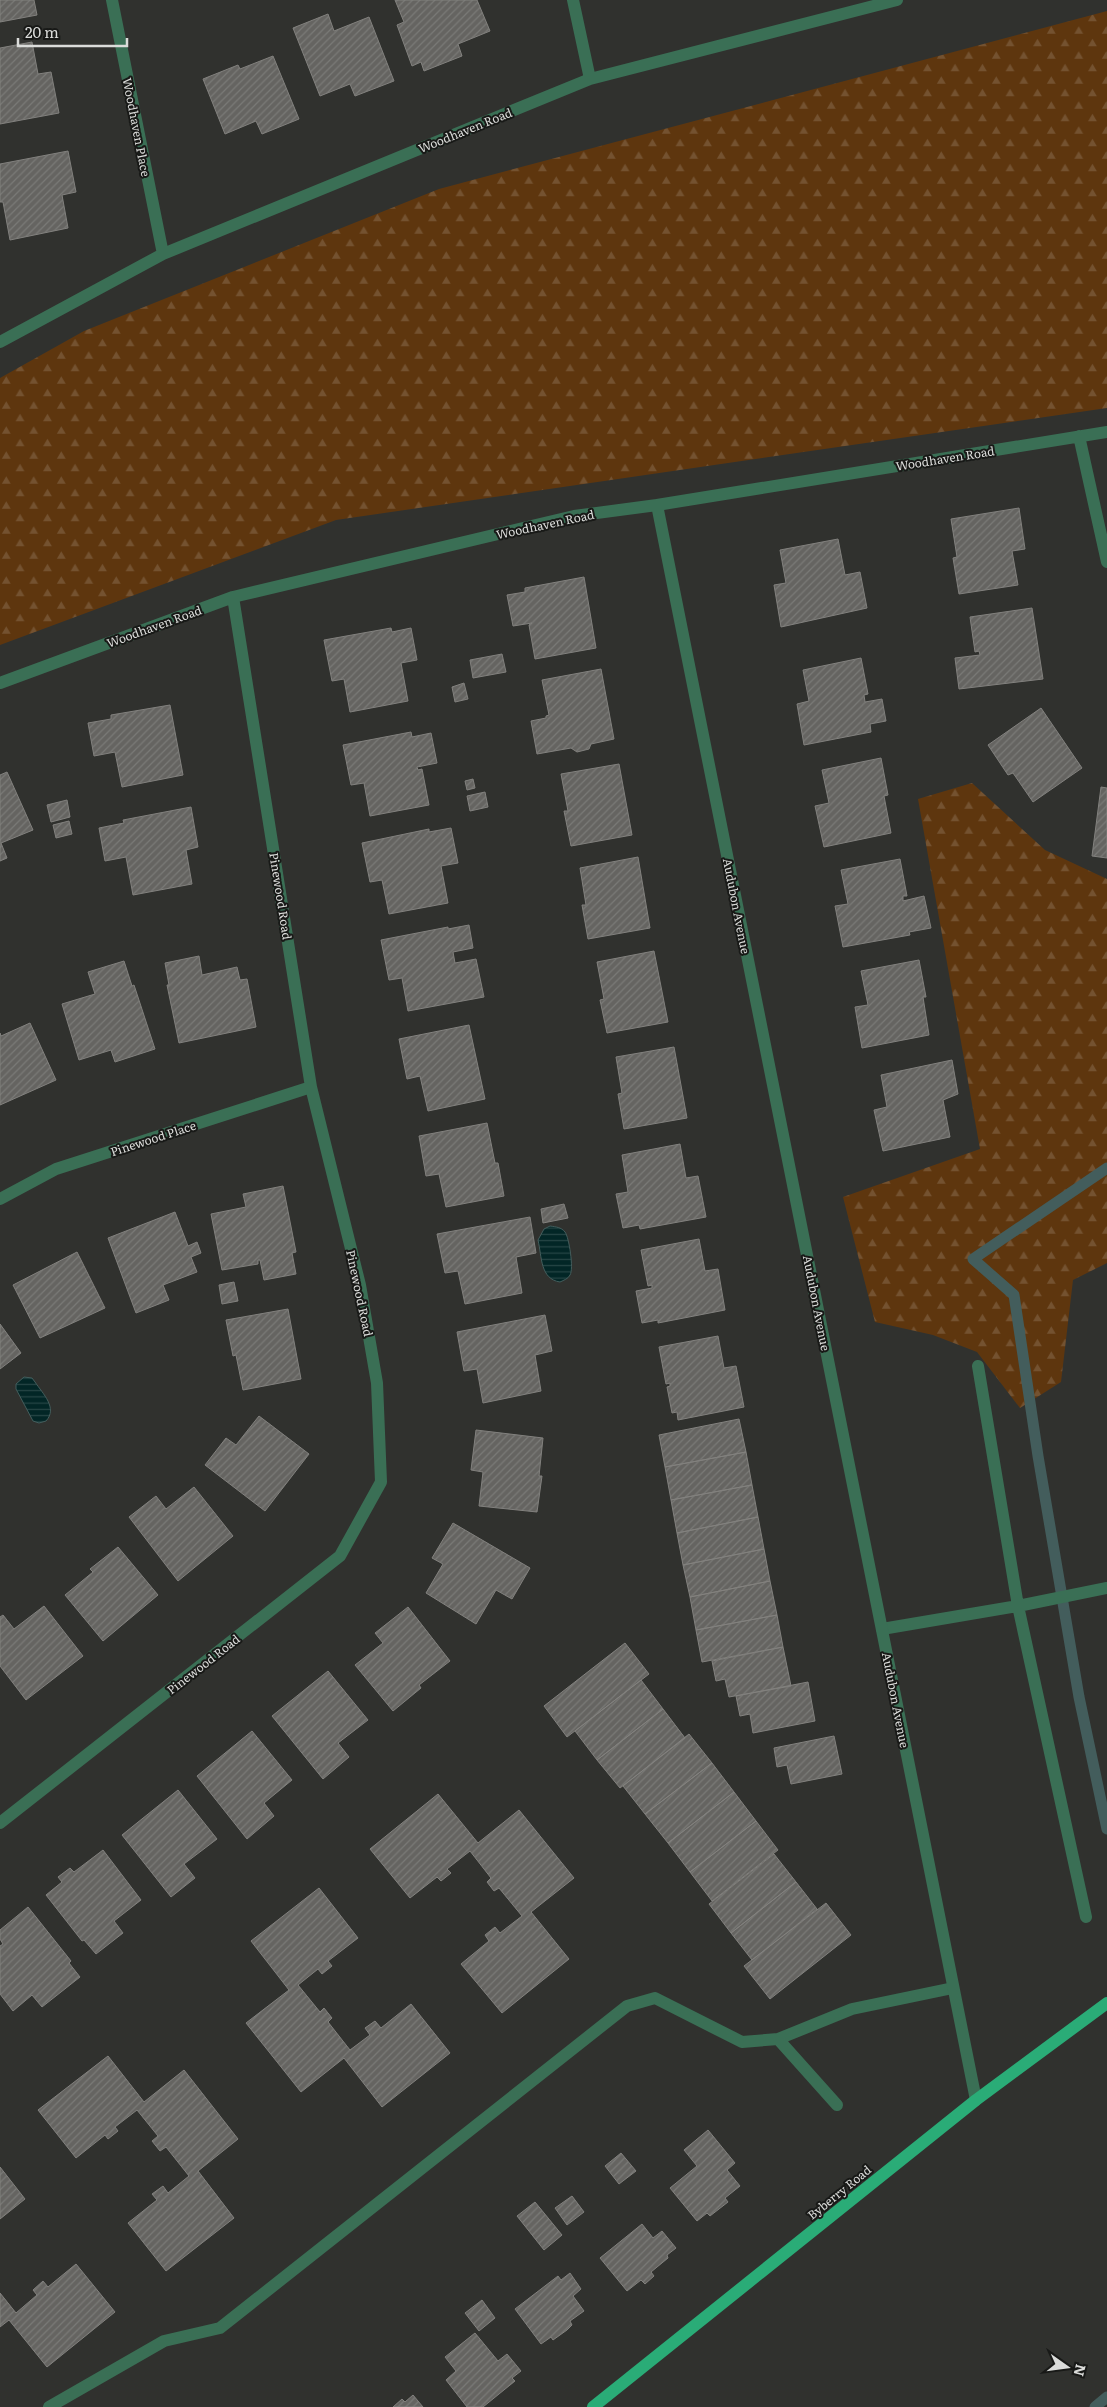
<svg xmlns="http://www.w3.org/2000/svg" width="1107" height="2407" viewBox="0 0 1107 2407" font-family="Literata,serif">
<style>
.forest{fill:url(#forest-firs)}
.water{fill:url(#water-rules);stroke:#435d5c}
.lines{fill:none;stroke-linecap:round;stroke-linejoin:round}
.stream{stroke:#435d5c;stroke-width:11}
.building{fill:url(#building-hatch);stroke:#82817e}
.lane{stroke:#3a6f55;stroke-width:12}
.street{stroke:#3a6f55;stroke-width:12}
.primary{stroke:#2aac77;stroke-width:12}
.labels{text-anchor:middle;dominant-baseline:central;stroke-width:4;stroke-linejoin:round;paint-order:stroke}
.street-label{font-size:12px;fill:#dbdcda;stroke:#181917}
</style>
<defs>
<pattern id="forest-firs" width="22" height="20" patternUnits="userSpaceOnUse" patternTransform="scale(1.25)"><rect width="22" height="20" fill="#5e360e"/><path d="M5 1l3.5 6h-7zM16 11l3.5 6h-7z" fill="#745230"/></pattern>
<pattern id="water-rules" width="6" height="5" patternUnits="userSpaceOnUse" patternTransform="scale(1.25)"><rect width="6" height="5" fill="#022626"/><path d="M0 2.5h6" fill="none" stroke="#264545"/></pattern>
<pattern id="building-hatch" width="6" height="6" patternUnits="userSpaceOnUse" patternTransform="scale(1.25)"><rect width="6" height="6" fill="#656461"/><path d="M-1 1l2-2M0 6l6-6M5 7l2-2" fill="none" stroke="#7a7a77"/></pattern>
</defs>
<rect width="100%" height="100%" fill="#30312e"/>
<path class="forest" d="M1107,11V408L336,520L0,645V378L84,331L439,189Z
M972,783L1045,850L1107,879V1263L1073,1280L1061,1382L1020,1408L977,1352L933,1335L875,1322L843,1197L980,1149L918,799Z"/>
<path class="water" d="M550,1226C556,1227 561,1227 565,1232C569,1237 574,1269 570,1275C568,1279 564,1280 560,1282C540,1279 542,1257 538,1240L544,1229Z
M24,1377L32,1378L35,1382C43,1394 58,1408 46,1421L39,1423L33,1421L16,1389V1384Z"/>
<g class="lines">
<path class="stream" d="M1107,1168L973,1259L1014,1295L1038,1456L1079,1697L1107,1829
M1095,2407L1107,2397"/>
</g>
<path class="building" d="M0,0H34L37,15L0,22Z
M395,0H477L490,31L458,44L462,56L424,71L421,62L412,66L397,25L404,22Z
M328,14L334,31L369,17L394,81L355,96L350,84L320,96L293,28Z
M32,42L38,74L51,72L59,113L0,124V48Z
M273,56L299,119L262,134L256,121L225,134L203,79L238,65L240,69Z
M68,151L76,192L62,195L68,228L10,240L3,202H0V164Z
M1019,508L1025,549L1012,551L1018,585L959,594L953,558L957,557L951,519Z
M838,539L845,575L860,572L867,608L781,627L774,585L786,583L780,550Z
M584,577L596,648L535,659L529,625L532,623L513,626L507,595L525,592V588Z
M1032,608L1043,679L959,689L955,658L980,655L979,651L975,652L970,617Z
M391,628L392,632L411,628L417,660L401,663L408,701L350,712L344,679L332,681L324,640Z
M502,654L506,672L473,678L470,660Z
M861,658L868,694L864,695L865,702L882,699L886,721L870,724L871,732L804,745L797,704L809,701L803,670Z
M601,669L614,739L591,744L589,749L577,752L571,748L537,754L531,721L546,718V716L549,715L542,680Z
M464,683L468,699L455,702L452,687Z
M170,705L183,775L122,787L115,752L94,756L88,723L111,719V715Z
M1041,708L1082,768L1033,802L1013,773L1008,775L988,745Z
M411,732L412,737L431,733L437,763L417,767L418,770L422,769L429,805L370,816L364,783L351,785L343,745Z
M881,758L888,795L884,796L891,833L824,847L815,806L829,803L822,770Z
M619,764L632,835L571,846L564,811H568L561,774Z
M7,772L33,830L1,843L7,858L0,861V775Z
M473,779L475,788L467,790L465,781Z
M1101,787L1107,788V858L1092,856Z
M485,792L488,807L470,811L467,796Z
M67,800L70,817L51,822L47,805Z
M191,807L198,847L186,850L192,884L133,895L126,857L105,861L99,828L124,823L123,820Z
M69,821L72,834L56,838L53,825Z
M451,828L458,863L441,866L448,903L389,914L382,880L370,882L362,843L429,829V832Z
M638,857L650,928L588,939L582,905H586L580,868Z
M900,859L907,896H903V901L924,896L931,928L909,932L910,935L843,947L835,906L848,904L841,870Z
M469,925L473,948L453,952L455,963L476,959L484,997L408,1011L402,978L389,980L381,940L448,927V929Z
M654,951L668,1022L607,1033L600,1000L604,999L597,962Z
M199,956L202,975L237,967L240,980L247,979L256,1027L179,1043L167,985H169L165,963Z
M919,960L926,997H923L929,1035L862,1048L855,1007L868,1005L861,971Z
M124,961L132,986L134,985L155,1049L115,1062L111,1050L79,1060L62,1004L95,994L88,972Z
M30,1023L56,1080L0,1105V1033L1,1036Z
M469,1025L485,1099L428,1111L420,1076L407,1079L399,1039Z
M674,1047L687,1118L624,1129L618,1094L622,1093L616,1057Z
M952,1060L958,1094L943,1100L950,1137L883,1151L874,1110L887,1107L881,1075Z
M487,1123L495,1163H498L504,1196L446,1207L439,1174L426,1176L419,1136Z
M680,1144L686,1178L698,1176L706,1217L640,1229L639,1225L623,1228L616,1194L628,1192L622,1155Z
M283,1186L296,1252L292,1253L296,1274L264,1280L260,1260H258V1264L222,1270L211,1214L246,1207L243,1194Z
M564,1204L568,1218L543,1223L541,1209Z
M175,1212L188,1246L197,1242L201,1253L191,1257L197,1272L163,1285L169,1300L136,1313L108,1238Z
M530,1217L536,1253L516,1257L522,1293L465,1304L458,1271L445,1273L437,1234Z
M699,1239L705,1271L718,1269L725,1310L658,1323V1320L642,1323L636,1291L652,1288V1285L648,1286L641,1250Z
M77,1252L105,1308L40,1338L13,1285Z
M234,1282L238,1301L222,1304L219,1285Z
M288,1309L301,1379L243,1390L236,1355L233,1356L226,1320Z
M545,1315L552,1351L535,1355L541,1391L483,1403L477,1369L464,1371L457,1332Z
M0,1324L21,1353L0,1369Z
M718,1336L724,1368L736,1366L744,1407L678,1420L677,1412L672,1413L667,1387L670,1386V1383L666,1384L659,1347Z
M259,1416L309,1454L265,1511L205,1465L226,1438L236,1445Z
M739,1419L746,1452L665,1467L659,1435Z
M476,1430L543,1438L539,1476H542L537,1512L479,1506L483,1472L471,1470Z
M746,1452L752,1485L671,1500L665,1467Z
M752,1485L758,1517L677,1533L671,1500Z
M194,1487L233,1536L178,1581L129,1517L156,1496L166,1509Z
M758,1517L764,1549L683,1565L677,1533Z
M453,1523L530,1568L512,1599L496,1590L476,1624L426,1593L443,1564L432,1558Z
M118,1547L158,1595L103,1641L65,1595L93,1572L90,1569Z
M764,1549L770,1581L690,1597L683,1565Z
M770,1581L777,1615L696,1630L690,1597Z
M44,1606L83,1656L26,1700L0,1666V1617L3,1615L14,1629Z
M408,1607L450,1661L419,1685L421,1688L393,1711L355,1665L383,1643L375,1633Z
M777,1615L783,1647L702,1662L696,1630Z
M625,1643L649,1674L567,1737L544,1706Z
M783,1647L791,1686L729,1697L725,1679L716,1681L712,1661Z
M328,1671L368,1720L338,1743L349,1757L323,1779L272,1716Z
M641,1680L663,1709L597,1760L575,1731Z
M808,1682L815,1721L753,1733L750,1714L740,1716L736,1696Z
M663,1709L685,1738L620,1788L597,1760Z
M252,1731L292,1780L264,1803L274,1816L247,1839L197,1776Z
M689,1734L712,1763L645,1814L623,1786Z
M834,1736L842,1774L791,1784L787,1765L777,1767L774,1748Z
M712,1763L734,1792L668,1843L645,1814Z
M178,1790L217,1839L184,1864L195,1878L171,1897L122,1835Z
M734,1792L756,1821L690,1872L668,1843Z
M438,1794L478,1843L519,1810L574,1878L531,1912L569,1959L502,2013L461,1964L489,1941L485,1935L495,1927L500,1933L522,1916L499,1888L494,1891L487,1882L491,1878L470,1851L447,1869L451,1873L441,1881L437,1877L410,1898L370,1849Z
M756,1821L778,1850L712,1901L690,1872Z
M103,1850L141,1900L114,1921L123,1933L96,1954L84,1940L82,1941L46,1895L62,1882L58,1877L70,1868L74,1872Z
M774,1854L796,1882L731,1933L709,1904Z
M796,1882L817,1909L752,1960L731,1933Z
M319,1888L358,1938L328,1961L332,1966L322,1974L318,1969L298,1985L320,2012L324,2008L332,2018L328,2022L350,2050L370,2035L365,2028L375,2021L381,2028L411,2004L450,2053L382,2107L344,2058L301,2092L246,2023L289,1990L251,1941Z
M826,1903L851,1935L770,1999L744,1966Z
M28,1907L71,1961L69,1963L80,1977L42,2007L32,1995L13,2011L0,1994V1946L3,1944L0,1939V1930Z
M108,2056L144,2102L184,2070L238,2139L198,2171L234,2218L166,2271L128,2223L157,2200L152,2194L163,2186L168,2193L189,2176L166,2147L160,2151L152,2141L158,2136L137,2110L115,2127L118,2131L108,2139L105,2135L76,2158L38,2110Z
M708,2130L735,2163L727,2170L740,2186L725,2198L728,2202L710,2216L707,2213L697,2221L670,2188L697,2166L684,2150Z
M621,2153L636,2171L619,2184L605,2166Z
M0,2167L25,2199L0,2219Z
M572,2196L584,2212L567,2225L555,2208Z
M535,2202L562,2235L544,2250L517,2216Z
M642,2224L653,2238L662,2231L676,2248L667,2255L668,2258L651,2272L654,2276L645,2284L641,2280L627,2291L600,2258Z
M76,2264L115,2312L47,2367L9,2320L0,2327V2293L16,2313L37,2295L33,2290L43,2281L48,2287Z
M570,2273L581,2289L573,2296L584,2311L570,2321L572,2325L567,2330L553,2340L551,2337L541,2344L515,2309L558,2276L561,2280Z
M482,2300L495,2318L479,2331L465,2313Z
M475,2333L498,2361L507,2354L521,2371L512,2378L515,2381L483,2407H467L446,2380L456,2371L445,2357Z
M413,2395L423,2407H393L402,2399L405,2402Z"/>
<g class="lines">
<path class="lane" d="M978,1366L1018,1606L1086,1917
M882,1629L1018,1606L1107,1588
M778,2039L837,2105
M49,2407L164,2341L220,2328L627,2006L655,1998L742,2042L778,2039L852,2009L953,1988"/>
<path class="street" d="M112,0L163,254
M573,0L590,79
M0,342L163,254L590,79L897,0
M1079,436L1107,562
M657,505L976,2100
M0,683L233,597L574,516L657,505L1107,432
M0,1199L56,1169L311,1087
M0,1823L340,1556L381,1482L377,1383L360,1285L311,1087L233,597"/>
<path class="primary" d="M593,2407L976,2100L1107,2003"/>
</g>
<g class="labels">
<g class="street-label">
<text transform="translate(137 127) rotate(79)">Woodhaven Place</text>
<text transform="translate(465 130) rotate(-22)">Woodhaven Road</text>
<text transform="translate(945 458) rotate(-9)">Woodhaven Road</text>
<text transform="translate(545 524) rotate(-12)">Woodhaven Road</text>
<text transform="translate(154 626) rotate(-20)">Woodhaven Road</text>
<text transform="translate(281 896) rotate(81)">Pinewood Road</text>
<text transform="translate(737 906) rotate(79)">Audubon Avenue</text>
<text transform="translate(153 1138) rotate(-18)">Pinewood Place</text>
<text transform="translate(360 1293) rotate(78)">Pinewood Road</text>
<text transform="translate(817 1303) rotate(79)">Audubon Avenue</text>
<text transform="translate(203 1664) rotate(-38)">Pinewood Road</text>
<text transform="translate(896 1700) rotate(79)">Audubon Avenue</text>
<text transform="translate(839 2192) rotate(-39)">Byberry Road</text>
</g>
</g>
<g transform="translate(1067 2367) rotate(104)" stroke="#181917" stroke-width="4" paint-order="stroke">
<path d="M0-4L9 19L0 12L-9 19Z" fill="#dbdcda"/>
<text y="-8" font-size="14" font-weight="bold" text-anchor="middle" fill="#dbdcda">N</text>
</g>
<path d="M18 38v8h109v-8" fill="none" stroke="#dbdcda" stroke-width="2.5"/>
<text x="25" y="38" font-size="15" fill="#dbdcda" stroke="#181917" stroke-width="4" paint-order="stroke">20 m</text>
</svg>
